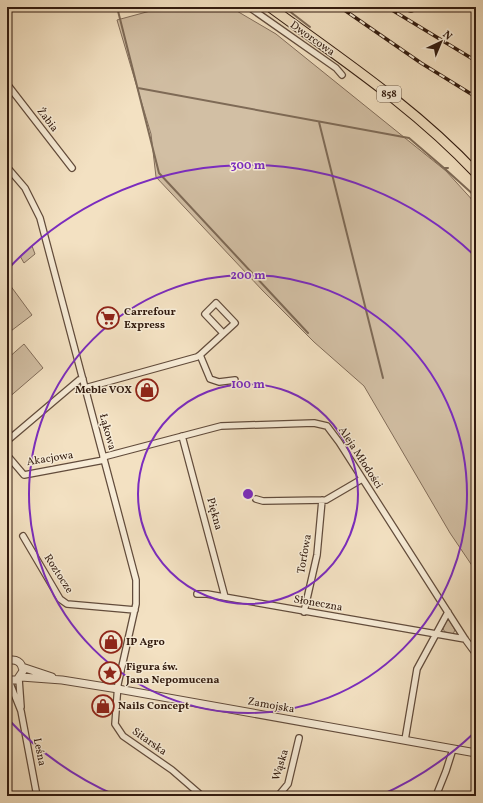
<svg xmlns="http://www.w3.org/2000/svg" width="483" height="803" viewBox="0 0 483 803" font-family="Vollkorn,serif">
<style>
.green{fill:#d2bfa4;stroke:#826d5a}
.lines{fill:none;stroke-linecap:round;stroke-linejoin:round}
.stream{stroke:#7e6a56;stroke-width:2}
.minor-casing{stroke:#624c3c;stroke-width:8}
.tertiary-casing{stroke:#624c3c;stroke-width:9}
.primary-casing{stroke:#321b0f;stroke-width:11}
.minor{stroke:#f7ecd7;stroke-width:5.5}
.tertiary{stroke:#f7ecd7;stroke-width:7}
.primary{stroke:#f3e1c2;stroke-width:9}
.rail-casing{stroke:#321b0f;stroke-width:3.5}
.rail{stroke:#f7ecd7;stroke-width:2;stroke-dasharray:6;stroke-linecap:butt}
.ring{fill:none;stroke:#7b2cbf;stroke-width:2}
.labels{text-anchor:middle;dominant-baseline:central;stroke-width:3;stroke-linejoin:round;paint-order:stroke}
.shield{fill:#f7ecd7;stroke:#6d5a4b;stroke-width:1}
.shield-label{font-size:10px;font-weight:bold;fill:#321b0f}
.street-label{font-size:11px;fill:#321b0f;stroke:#f7ecd7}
.poi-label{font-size:11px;font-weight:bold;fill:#321b0f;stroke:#f7ecd7;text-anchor:start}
.centre{fill:#7b2cbf;stroke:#f7ecd7;stroke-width:2}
.ring-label{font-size:12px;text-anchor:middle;font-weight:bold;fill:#7b2cbf;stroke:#f7ecd7;stroke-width:3;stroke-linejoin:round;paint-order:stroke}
</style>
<rect width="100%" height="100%" fill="#f3e1c2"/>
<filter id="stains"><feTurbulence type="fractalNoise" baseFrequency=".005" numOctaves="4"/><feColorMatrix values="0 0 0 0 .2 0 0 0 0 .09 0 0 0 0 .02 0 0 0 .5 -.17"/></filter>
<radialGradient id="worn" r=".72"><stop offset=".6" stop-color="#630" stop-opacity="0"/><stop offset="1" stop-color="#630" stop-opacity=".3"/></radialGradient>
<path class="green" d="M165,7H230L276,34L446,171L476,204V568L473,567L450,533L364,386L314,342L263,291L156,177L151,134L117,20Z
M32,246L35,254L24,263L20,256Z
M7,281L32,315L7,334Z
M24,344L43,368L7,399V359Z
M449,620L455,630L453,634L445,632L443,629L446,621Z"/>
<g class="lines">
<path class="stream" d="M117,7L159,173L308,333
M284,7L310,27
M138,88L409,138L444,168H448
M319,122L383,378
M444,168L476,197"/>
<g class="minor-casing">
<path id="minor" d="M249,7L336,68L342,75
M406,7L411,9L412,7
M7,84L72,168
M7,167L25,188L40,218L136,580V604L118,684L115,724L123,736L172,770L202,796
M200,355L210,379L219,382L235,380
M85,388L197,357L200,355L235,323L216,303L205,314L223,333
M182,436L225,597
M7,441L79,380L83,379
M7,455L24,475L104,460
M103,457L221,426L314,423L327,426L339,442L465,639L476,654
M256,499L263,501L326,500L362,479
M23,536L60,599L67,604L135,610
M197,594H207L465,639
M304,612L317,555L322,500
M19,679L21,707
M9,681L21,711L37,796
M405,740L417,669L448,612
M278,796L288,784L299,738
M436,796L446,771L453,749"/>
</g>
<g class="tertiary-casing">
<path id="tertiary" d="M7,661C16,658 22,662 23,671L17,680H7
M22,667L52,677
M21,677L62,680L118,689L476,753"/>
</g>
<g class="primary-casing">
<path id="primary" d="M270,7C341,59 415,108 476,173"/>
</g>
<use href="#minor" class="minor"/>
<use href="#tertiary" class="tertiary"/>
<use href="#primary" class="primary"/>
<g class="rail-casing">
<path id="rail" d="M340,7L421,63L476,97
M387,7L476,61"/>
</g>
<use href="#rail" class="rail"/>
</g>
<g class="ring">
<circle cx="248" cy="494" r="110"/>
<circle cx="248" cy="494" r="219"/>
<path d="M474 733A329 329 0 0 1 379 796M117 796A329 329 0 0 1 7 718M7 270A329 329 0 0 1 474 255"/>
</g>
<defs>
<g id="supermarket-ring" transform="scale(1.15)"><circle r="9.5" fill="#f7ecd7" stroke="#8f2418" stroke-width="1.5"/><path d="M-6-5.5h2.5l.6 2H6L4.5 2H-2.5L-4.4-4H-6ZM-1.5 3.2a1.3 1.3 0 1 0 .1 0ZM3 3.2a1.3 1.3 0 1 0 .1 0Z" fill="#8f2418"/></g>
<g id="shop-ring" transform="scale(1.15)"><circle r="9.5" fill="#f7ecd7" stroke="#8f2418" stroke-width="1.5"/><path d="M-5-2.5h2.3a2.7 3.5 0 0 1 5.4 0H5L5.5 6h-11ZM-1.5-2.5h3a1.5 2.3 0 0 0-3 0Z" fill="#8f2418"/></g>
<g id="sight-ring" transform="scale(1.15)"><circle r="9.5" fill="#f7ecd7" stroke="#8f2418" stroke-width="1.5"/><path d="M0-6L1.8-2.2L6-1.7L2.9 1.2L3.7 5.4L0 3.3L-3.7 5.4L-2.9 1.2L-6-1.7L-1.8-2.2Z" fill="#8f2418"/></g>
</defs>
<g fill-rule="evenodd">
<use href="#supermarket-ring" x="108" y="318"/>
<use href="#shop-ring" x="147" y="390"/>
<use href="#shop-ring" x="111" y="642"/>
<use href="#sight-ring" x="110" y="673"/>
<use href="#shop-ring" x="103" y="706"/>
</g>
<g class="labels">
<rect class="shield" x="377" y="86" width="24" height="16" rx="3"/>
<g class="shield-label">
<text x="389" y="94">858</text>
</g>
<g class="street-label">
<text transform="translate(312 39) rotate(35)">Dworcowa</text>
<text transform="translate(47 120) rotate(53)">Żabia</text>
<text transform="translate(107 432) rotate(75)">Łąkowa</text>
<text transform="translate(360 458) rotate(57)">Aleja Młodości</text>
<text transform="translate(50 459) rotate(-9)">Akacjowa</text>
<text transform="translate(214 514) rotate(75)">Piękna</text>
<text transform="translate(305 554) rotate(-80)">Torfowa</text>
<text transform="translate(58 574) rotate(57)">Roztocze</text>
<text transform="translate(318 604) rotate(10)">Słoneczna</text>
<text transform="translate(271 706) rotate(10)">Zamojska</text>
<text transform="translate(149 742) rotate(35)">Sitarska</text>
<text transform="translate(39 752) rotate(79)">Leśna</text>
<text transform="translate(281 765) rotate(-73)">Wąska</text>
</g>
<g class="poi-label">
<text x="124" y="312">Carrefour<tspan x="124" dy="13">Express</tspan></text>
<text x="132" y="390" text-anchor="end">Meble VOX</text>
<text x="126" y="642">IP Agro</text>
<text x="126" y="667">Figura św.<tspan x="126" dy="13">Jana Nepomucena</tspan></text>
<text x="118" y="706">Nails Concept</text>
</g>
</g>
<circle cx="248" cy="494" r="6" class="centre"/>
<g class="ring-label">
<text x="248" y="169">300 m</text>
<text x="248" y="279">200 m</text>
<text x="248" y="388">100 m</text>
</g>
<rect width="483" height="803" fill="none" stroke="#f3e1c2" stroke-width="24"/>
<rect x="8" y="8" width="467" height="787" fill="none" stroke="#321b0f" stroke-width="2"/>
<rect x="12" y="12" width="459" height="779" fill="none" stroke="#321b0f"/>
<g transform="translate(441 42) rotate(44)" stroke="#f7ecd7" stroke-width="3" paint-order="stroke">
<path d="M0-3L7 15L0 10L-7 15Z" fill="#321b0f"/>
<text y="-6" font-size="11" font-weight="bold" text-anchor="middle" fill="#321b0f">N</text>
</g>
<rect width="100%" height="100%" filter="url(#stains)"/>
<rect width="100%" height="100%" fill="url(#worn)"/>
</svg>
